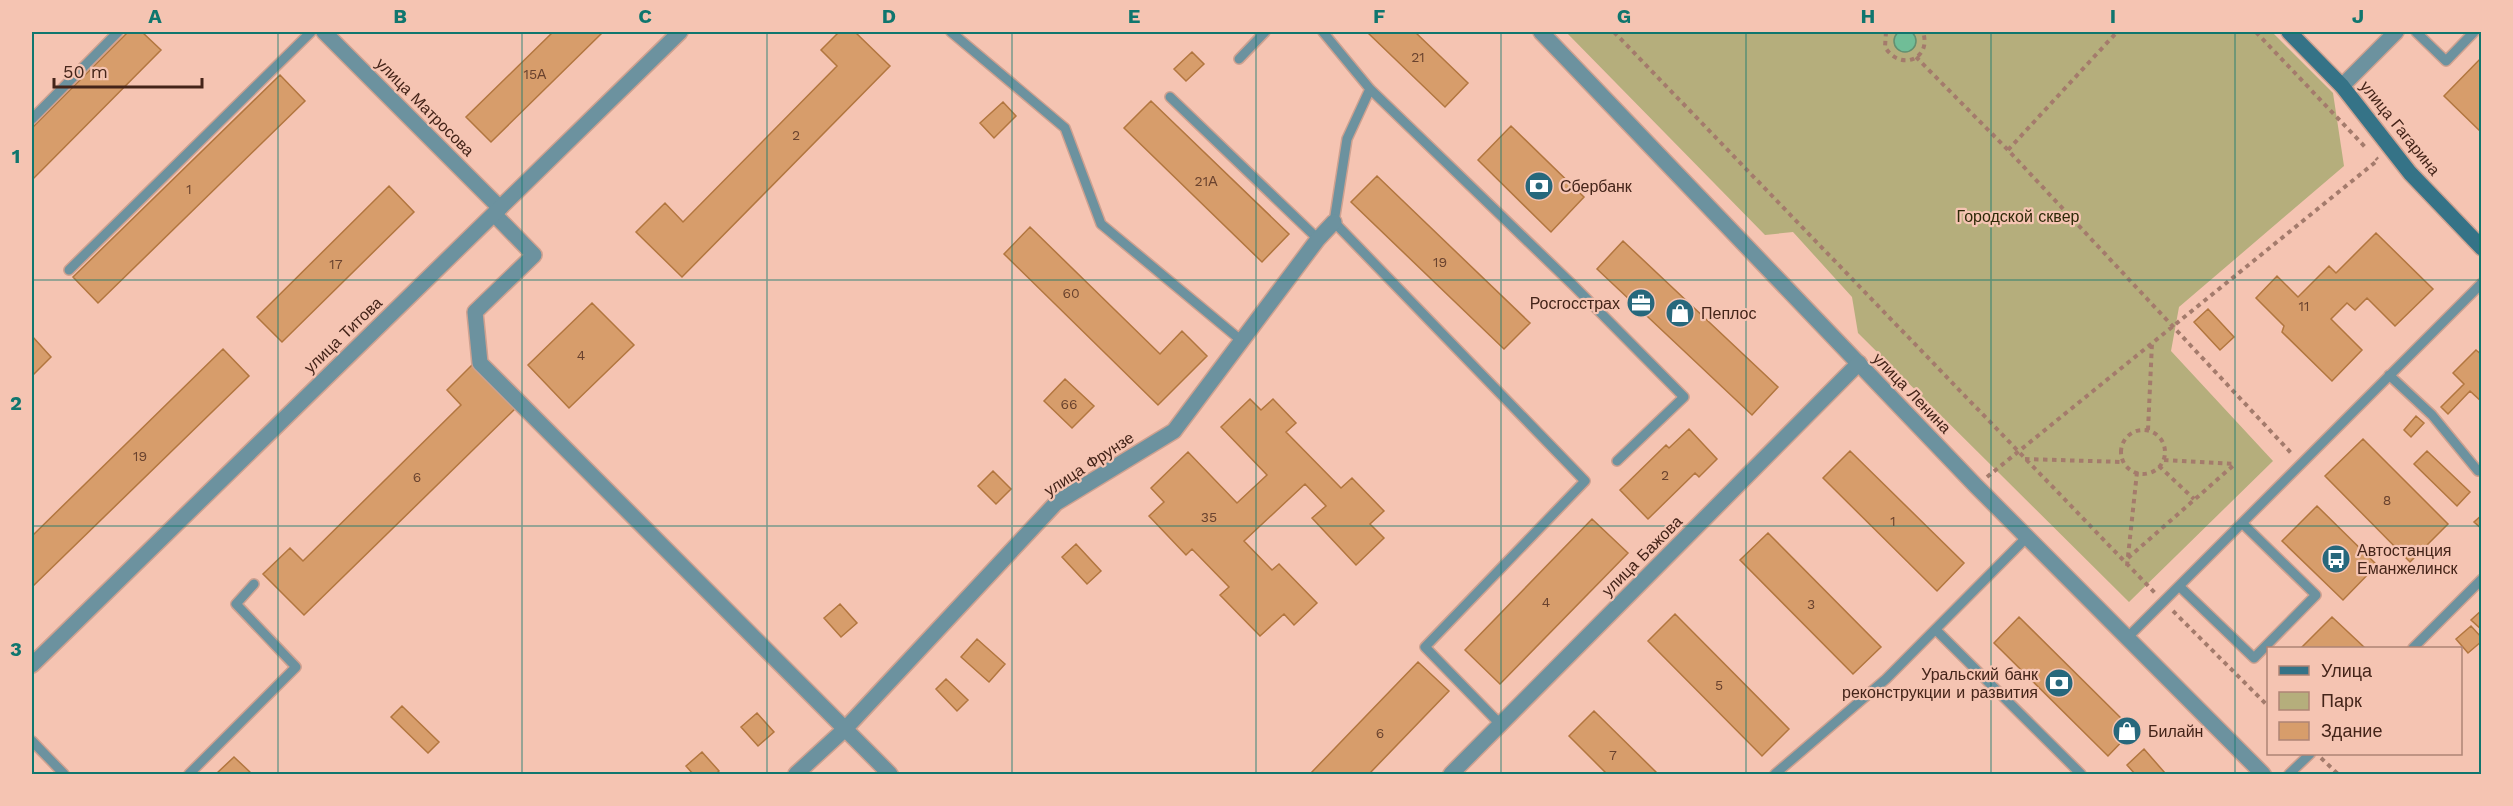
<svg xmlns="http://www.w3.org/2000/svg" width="2513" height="806" viewBox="0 0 2513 806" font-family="'Work Sans',sans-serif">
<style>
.green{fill:#b5ae7c}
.water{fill:#70bd97;stroke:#638f71;stroke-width:1.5}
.building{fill:#d79d6b;stroke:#b2763f;stroke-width:1.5}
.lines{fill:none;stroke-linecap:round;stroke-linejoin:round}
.service-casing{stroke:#cea190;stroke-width:12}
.minor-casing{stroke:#cea190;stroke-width:18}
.tertiary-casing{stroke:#cea190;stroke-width:18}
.secondary-casing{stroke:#cea190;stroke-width:18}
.path{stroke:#a47b6c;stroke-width:4;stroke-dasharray:4.5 4.5;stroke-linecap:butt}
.service{stroke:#6c929f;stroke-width:9}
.minor{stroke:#6c929f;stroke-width:15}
.tertiary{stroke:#6c929f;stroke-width:15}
.secondary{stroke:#357387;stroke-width:15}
.grid{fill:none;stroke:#0f766e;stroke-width:1.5;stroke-opacity:0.55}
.labels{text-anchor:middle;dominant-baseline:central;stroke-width:4.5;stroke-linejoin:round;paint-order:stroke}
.number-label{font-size:14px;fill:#69422e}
.street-label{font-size:16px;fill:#442419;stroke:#f5c4b2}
.poi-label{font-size:16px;fill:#442419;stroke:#f5c4b2;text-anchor:start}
.park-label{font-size:16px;fill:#2e2908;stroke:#f5c4b2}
.neatline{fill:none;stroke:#0f766e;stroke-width:2}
.grid-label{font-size:20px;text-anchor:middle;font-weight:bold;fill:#0f766e}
</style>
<rect width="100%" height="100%" fill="#f5c4b2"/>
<path class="green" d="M1566,32H2272L2333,93L2344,166L2179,307L2171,351L2273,461L2129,602L1858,333L1852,297L1793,232L1765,235Z"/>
<path class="water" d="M1894 41a11 11 0 1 1 22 0a11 11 0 1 1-22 0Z"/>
<path class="building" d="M128,32H142L161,50L32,180V128Z
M553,32H603L491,142L466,117Z
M839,32H855L890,66L682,277L636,232L665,203L683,222L837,66L821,50Z
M1367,32H1415L1468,83L1445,107Z
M1192,52L1204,64L1186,81L1174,69Z
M2482,57V133L2444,96Z
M280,75L305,101L98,303L73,277Z
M1151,101L1289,234L1262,262L1124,128Z
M1003,102L1016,116L994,138L980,123Z
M1511,126L1584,197L1551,232L1478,160Z
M1377,176L1530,323L1504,349L1351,202Z
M389,186L414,212L282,342L257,317Z
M1030,227L1160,354L1182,331L1207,356L1158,405L1004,254Z
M2376,233L2433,289L2395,326L2367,298L2355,310L2347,303L2331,319L2362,350L2332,381L2282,332L2284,326L2256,298L2277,276L2298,297L2329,266L2336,273Z
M1623,241L1778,387L1752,415L1597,269Z
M592,303L634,345L569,408L528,365Z
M2208,309L2234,337L2220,350L2194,322Z
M32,336L51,357L32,376Z
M223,349L249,376L32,587V536Z
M2476,350L2482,355V402L2470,391L2448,414L2441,407L2464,384L2453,373Z
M475,362L518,406L304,615L263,574L290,548L303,561L461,405L447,390Z
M1065,379L1094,406L1072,428L1044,401Z
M1250,399L1261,410L1273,399L1296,423L1286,432L1341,488L1352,478L1384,511L1370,524L1384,538L1356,565L1312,518L1326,506L1305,484L1244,541L1272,570L1279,564L1317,603L1294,625L1284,614L1260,636L1220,595L1229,587L1192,549L1186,555L1149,516L1164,502L1151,488L1188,452L1237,503L1267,475L1221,427Z
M2416,416L2424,423L2411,437L2404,430Z
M1689,429L1717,459L1699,477L1695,473L1648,519L1620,490L1666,445L1669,448Z
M2363,439L2448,524L2410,562L2325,476Z
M1850,451L1964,563L1937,591L1823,478Z
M2427,451L2470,492L2457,506L2414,464Z
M993,471L1011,489L996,504L978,486Z
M2317,506L2377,565L2343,600L2282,541Z
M2482,515V529L2474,522Z
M1592,519L1628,553L1500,684L1465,650Z
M1768,533L1881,647L1853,674L1740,560Z
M1076,544L1101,571L1087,584L1062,557Z
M840,604L857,623L841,637L824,618Z
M2482,610V630L2471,620Z
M1675,614L1789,729L1762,756L1648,641Z
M2019,617L2133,730L2108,756L1994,643Z
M2332,617L2365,648H2301Z
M2471,626L2482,638V641L2468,653L2456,639Z
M977,639L1005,664L989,682L961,657Z
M1418,662L1449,691L1369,774H1310Z
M946,679L968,700L957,711L936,689Z
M402,706L439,742L428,753L391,717Z
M1594,711L1658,774H1607L1569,736Z
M757,713L774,732L758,746L741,727Z
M2144,749L2165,773L2163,774H2135L2127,765Z
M702,752L719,771L716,774H693L686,766Z
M234,757L252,774H216Z"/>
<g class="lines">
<g class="service-casing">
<path id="service" d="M951,32L1065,128L1101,224L1243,342
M1323,32L1370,89L1574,286L1684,397L1617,461
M2416,32L2446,61L2474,32
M1239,59L1265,32
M1370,89L1347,139L1334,222L1585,481L1425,647L1500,724
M1170,97L1318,239
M32,119L118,32
M69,270L311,32
M2389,375L2432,415L2478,471
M2179,586L2254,658L2316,595L2242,523
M1936,630L2081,774
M2127,638L2482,283
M2413,648L2482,579
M32,741L64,774
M189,774L296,667L236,604L254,584
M1775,774L1886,679L2027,537
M2289,774L2310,754"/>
</g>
<g class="minor-casing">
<path id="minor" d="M324,32L500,208
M1541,32L1976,486L2263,774
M2342,86L2396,32
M494,214L534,255L475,312L480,363L890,774
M796,774L845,729L1056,503L1174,431L1318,239L1334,222"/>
</g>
<g class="tertiary-casing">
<path id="tertiary" d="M32,665L680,32
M1451,774L1859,363"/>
</g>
<g class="secondary-casing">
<path id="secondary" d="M2289,32L2342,86L2410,173L2482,248"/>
</g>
<path class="path" d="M1614,32L2155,593
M1886,32L1885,47C1900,72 1932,59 1923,32
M2256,32L2367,149
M1916,57L2008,150L2293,455
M2008,150L2117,32
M2148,430L2152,343
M2121 452a22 22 0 1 1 44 0a22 22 0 1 1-44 0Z
M2025,459L2123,462
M2164,460L2235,464
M2159,466L2194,499
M1987,477L2378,160L2376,158
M2128,558L2235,464
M2127,566L2137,472
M2173,611L2268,706
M2321,758L2338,774"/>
<use href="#service" class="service"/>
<use href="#minor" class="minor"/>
<use href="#tertiary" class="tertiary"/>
<use href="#secondary" class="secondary"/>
</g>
<path class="grid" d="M278,32V774M522,32V774M767,32V774M1012,32V774M1256,32V774M1501,32V774M1746,32V774M1991,32V774M2235,32V774M32,280H2482M32,526H2482"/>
<defs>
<g id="bank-disc" transform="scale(1.5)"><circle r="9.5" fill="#27687c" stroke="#f5c4b2"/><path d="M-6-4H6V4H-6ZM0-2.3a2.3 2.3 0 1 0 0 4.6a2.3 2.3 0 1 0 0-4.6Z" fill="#fff"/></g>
<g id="office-disc" transform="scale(1.5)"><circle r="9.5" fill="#27687c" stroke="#f5c4b2"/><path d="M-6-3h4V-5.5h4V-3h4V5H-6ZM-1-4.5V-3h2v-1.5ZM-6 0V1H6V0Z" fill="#fff"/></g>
<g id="shop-disc" transform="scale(1.5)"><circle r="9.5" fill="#27687c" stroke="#f5c4b2"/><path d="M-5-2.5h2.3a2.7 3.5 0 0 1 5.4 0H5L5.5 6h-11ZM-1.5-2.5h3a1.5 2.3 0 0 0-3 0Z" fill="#fff"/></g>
<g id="bus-disc" transform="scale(1.5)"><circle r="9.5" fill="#27687c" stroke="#f5c4b2"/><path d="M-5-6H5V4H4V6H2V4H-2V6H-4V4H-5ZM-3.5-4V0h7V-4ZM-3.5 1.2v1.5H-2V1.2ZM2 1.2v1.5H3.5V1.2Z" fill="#fff"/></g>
</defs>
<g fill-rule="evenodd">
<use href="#bank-disc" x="1539" y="186"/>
<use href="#office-disc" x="1641" y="303"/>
<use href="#shop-disc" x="1680" y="313"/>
<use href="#bus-disc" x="2336" y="559"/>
<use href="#bank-disc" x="2059" y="683"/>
<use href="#shop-disc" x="2127" y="731"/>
</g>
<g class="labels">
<g class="number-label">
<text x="1418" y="57">21</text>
<text x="535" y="74">15А</text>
<text x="796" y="135">2</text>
<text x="1206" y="181">21А</text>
<text x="189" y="189">1</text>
<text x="1440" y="262">19</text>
<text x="336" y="264">17</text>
<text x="1071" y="293">60</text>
<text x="2304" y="306">11</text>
<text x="581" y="355">4</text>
<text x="1069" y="404">66</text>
<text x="140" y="456">19</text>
<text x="1665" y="475">2</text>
<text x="417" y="477">6</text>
<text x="2387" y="500">8</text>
<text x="1209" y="517">35</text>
<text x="1893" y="521">1</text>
<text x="1546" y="602">4</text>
<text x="1811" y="604">3</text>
<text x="1719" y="685">5</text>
<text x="1380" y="733">6</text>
<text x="1613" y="755">7</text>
</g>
<g class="street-label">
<text transform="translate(425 107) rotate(45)">улица Матросова</text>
<text transform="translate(2400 128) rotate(51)">улица Гагарина</text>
<text transform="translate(343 335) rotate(-44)">улица Титова</text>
<text transform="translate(1912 393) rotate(46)">улица Ленина</text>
<text transform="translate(1089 464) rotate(-33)">улица Фрунзе</text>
<text transform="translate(1642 556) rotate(-45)">улица Бажова</text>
</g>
<g class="poi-label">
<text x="1560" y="186">Сбербанк</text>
<text x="1620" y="303" text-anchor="end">Росгосстрах</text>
<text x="1701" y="313">Пеплос</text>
<text x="2357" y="550">Автостанция<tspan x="2357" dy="18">Еманжелинск</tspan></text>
<text x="2038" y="674" text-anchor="end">Уральский банк<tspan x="2038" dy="18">реконструкции и развития</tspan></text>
<text x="2148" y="731">Билайн</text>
</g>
<g class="park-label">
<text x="2018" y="216">Городской сквер</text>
</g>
</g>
<rect width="2513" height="806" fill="none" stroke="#f5c4b2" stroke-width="66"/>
<rect x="2267" y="647" width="195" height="108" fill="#f5c4b2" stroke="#ae8475" stroke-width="1.5"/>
<rect x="2279" y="666" width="30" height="9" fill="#357387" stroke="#ae8475" stroke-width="1.5"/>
<text x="2321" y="677" font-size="18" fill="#442419">Улица</text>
<rect x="2279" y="692" width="30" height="18" fill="#b5ae7c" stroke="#ae8475" stroke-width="1.5"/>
<text x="2321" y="707" font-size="18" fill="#442419">Парк</text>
<rect x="2279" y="722" width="30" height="18" fill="#d79d6b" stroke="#ae8475" stroke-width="1.5"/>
<text x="2321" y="737" font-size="18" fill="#442419">Здание</text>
<path d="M54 78v9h148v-9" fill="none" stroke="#442419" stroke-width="3"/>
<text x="63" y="78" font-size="18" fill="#442419" stroke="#f5c4b2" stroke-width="4.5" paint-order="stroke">50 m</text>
<rect x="33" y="33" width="2447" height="740" class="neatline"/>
<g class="grid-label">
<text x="155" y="23">A</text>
<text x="400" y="23">B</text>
<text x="645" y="23">C</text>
<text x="889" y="23">D</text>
<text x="1134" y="23">E</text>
<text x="1379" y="23">F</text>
<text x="1624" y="23">G</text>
<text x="1868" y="23">H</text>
<text x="2113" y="23">I</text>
<text x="2358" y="23">J</text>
<text x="16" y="163">1</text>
<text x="16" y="410">2</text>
<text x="16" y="656">3</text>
</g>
</svg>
